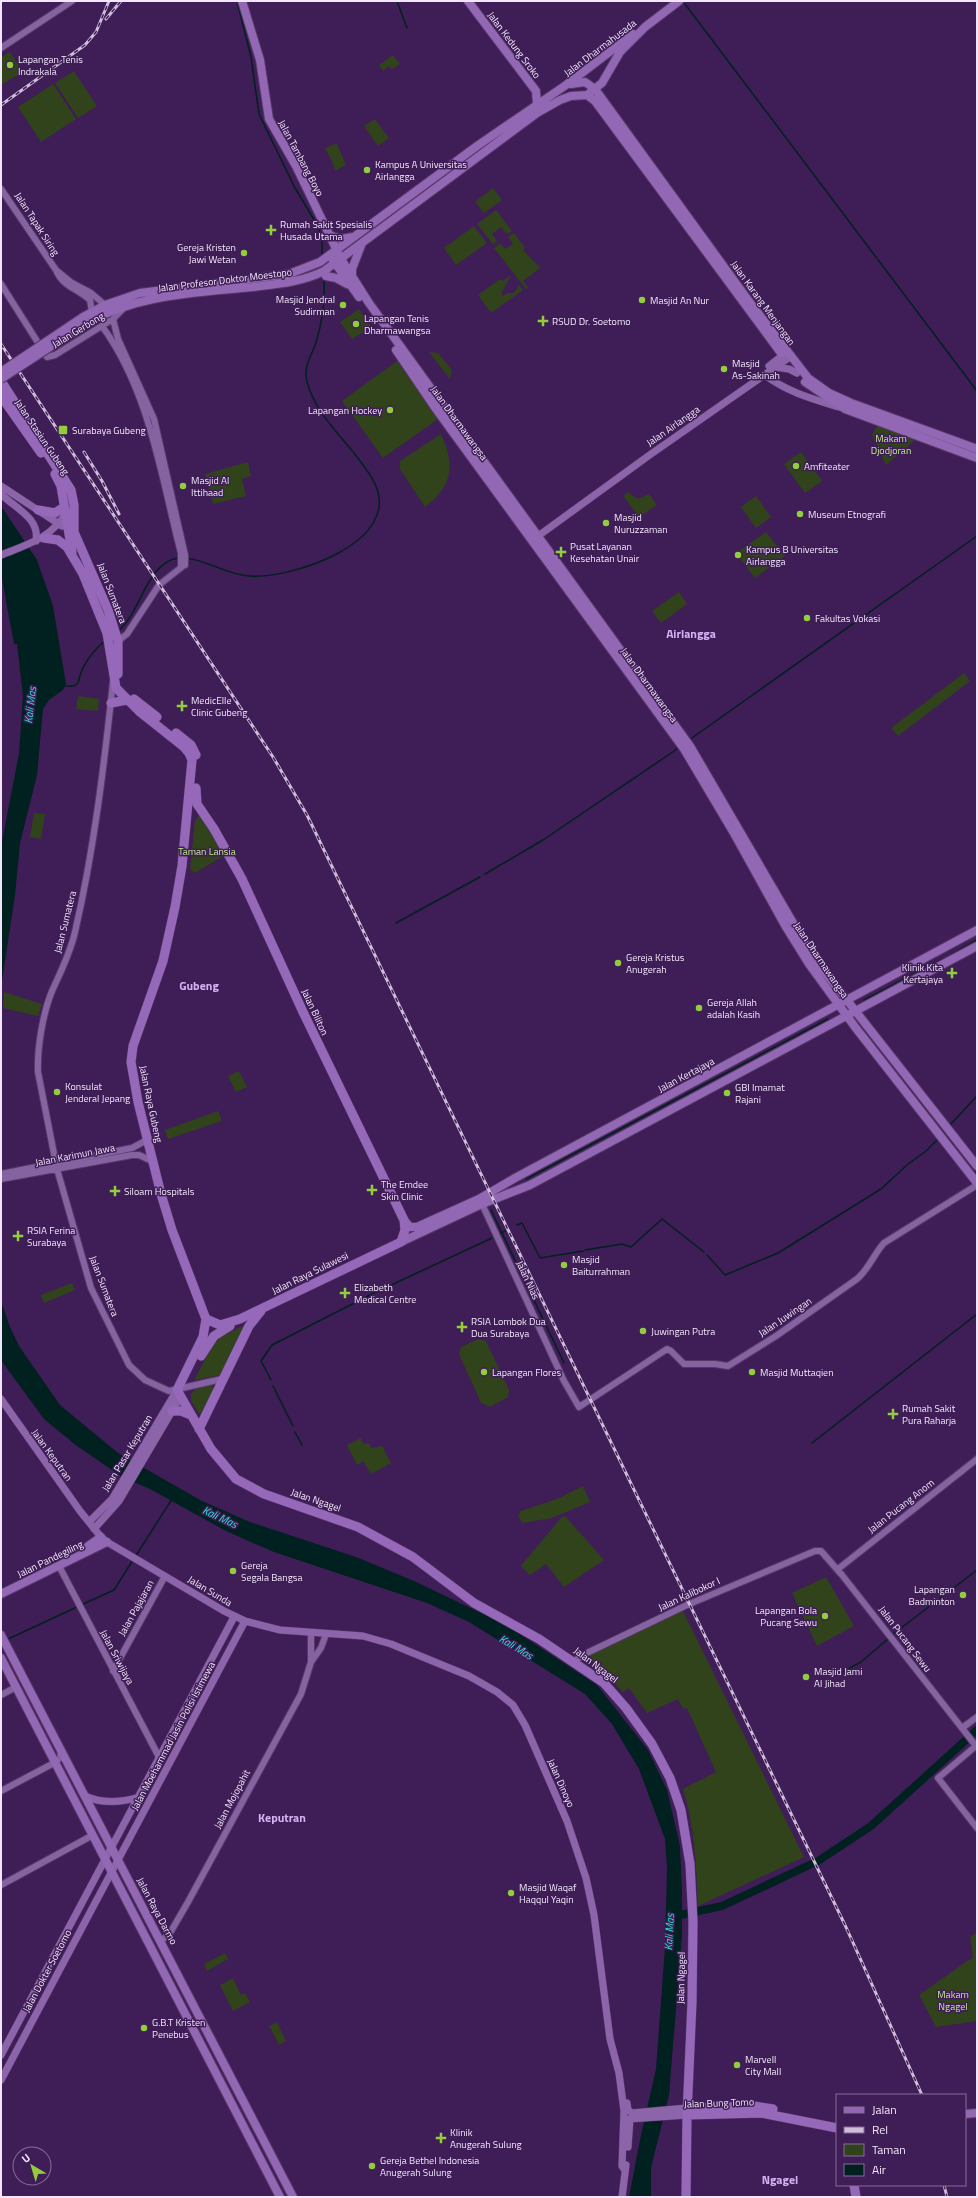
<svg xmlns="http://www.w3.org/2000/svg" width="978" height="2198" viewBox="0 0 978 2198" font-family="'Titillium Web',sans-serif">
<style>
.green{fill:#31431b}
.water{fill:#00211f}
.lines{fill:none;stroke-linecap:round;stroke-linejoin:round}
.stream{stroke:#00211f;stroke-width:1.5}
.river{stroke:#00211f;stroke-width:8}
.tertiary-casing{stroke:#573868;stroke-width:8}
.secondary-casing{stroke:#573868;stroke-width:8}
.primary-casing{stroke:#573868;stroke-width:10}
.trunk-casing{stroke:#573868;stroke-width:10}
.tertiary{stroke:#8562a0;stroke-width:6}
.secondary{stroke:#8c64a9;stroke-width:7}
.primary{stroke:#9267b3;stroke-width:8}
.trunk{stroke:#9668b9;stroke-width:9}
.rail-casing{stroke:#cebeda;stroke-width:3}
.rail{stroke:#3f1d56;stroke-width:1.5;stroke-dasharray:4.5;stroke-linecap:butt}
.primary-bridge-casing{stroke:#573868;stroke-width:10;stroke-linecap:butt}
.primary-bridge{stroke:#9267b3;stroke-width:8}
.poi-dot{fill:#92cd3e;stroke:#3f1d56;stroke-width:1.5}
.labels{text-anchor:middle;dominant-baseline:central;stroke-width:3;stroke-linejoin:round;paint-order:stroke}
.street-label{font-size:10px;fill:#f1e6fb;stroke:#3f1d56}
.poi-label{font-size:10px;fill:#f1e6fb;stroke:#3f1d56;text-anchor:start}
.park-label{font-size:10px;fill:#beec8b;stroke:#3f1d56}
.water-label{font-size:11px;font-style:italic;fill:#2fded5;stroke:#3f1d56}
.quarter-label{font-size:12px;font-weight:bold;fill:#d6b0f5;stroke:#3f1d56}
</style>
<rect width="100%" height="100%" fill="#3f1d56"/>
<path class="green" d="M10,52L23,72L1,85V57Z
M393,55L400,64L392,69L389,66L383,71L379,65Z
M74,71L97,106L78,118L55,83Z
M53,84L76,119L41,142L18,107Z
M375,119L389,138L378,146L364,126Z
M335,144H337L346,165L335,171L332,161L325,148Z
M493,188L502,200L484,213L475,202Z
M496,210L512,231L507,234L501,227L492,234L497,241L493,244L477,224Z
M474,226L487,243L456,265L444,248Z
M514,233L525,248L523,250L540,268L523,281L528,287L526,289L494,248L500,243L505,249L513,244L508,237Z
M511,275L501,294L503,296L507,293H514L519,285L523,290L491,313L478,295L500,279L502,281Z
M359,309L371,327L352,339L340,322Z
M429,352L438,353L452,370L450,379Z
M397,361L438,419L383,458L342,401Z
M878,424L916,439L886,465L872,435Z
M441,434C455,465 453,486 425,507L400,469V461Z
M801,452L822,481L805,493L784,464Z
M248,462L251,476L242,479L246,496L213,504L205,474Z
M628,492L638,499L649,494L657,505L639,517L623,496Z
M756,496L771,517L756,528L741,507Z
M766,532L785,556L755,578L736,553Z
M679,592L687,604L661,623L652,611Z
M964,673L970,681L898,736L891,728Z
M78,696L99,699L98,711L76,709Z
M34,813L45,814L41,839L30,837Z
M199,815L202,816L225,855L195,873L190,869L195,821Z
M4,992L42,1004L38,1016L3,1008Z
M239,1071L247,1087L236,1092L228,1076Z
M218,1111L222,1121L168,1139L165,1130Z
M72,1283L75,1290L44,1303L41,1295Z
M243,1326L244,1327L220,1375L194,1380L216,1339Z
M478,1339L486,1341L509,1390L508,1397L490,1407L481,1403L459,1354L461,1347Z
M209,1385L213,1387V1390L200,1415L191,1401V1394L196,1389Z
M361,1438L363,1444L369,1443L371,1448L382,1446L391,1463L371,1474L363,1461L357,1465L347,1445Z
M583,1486L590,1502L552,1518L522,1523L518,1515L521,1511L557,1499Z
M565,1516L604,1560L564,1587L546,1564L530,1575L521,1566L560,1519Z
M826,1577L854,1626L817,1646L792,1593Z
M683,1611L804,1857L698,1906C696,1865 695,1827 683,1789L716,1772L687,1708L683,1709L678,1699L647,1713L629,1688L623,1692L587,1657L589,1654Z
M977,1932V2021L936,2027L919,1995L973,1957L970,1937Z
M225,1953L228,1959L207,1971L204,1964Z
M233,1978L241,1995L245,1993L250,2002L233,2011L220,1985Z
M277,2022L286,2041L279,2045L269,2026Z"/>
<path class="water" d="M1,506L37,560L53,606L66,684L63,690L49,700L43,709L37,775L20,843L15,895L1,987V847L19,753L23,696L17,644H14L1,573Z
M1,1301L10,1327L19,1346L60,1405L118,1453L202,1501L250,1522L356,1557L414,1581L506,1625L597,1685L648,1750L667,1790L680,1846L682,1892V1935L669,2095L651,2168V2197H629L641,2135L656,2069L665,1947L667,1867L665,1839L639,1769L612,1724L585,1694L469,1622L427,1603L274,1552L226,1531L150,1489L122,1477L77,1446L44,1419L3,1363L1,1360Z"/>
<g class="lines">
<path class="stream" d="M237,1L251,57L259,114L295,188L316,223L322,237V257
M397,1L407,28
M685,4L977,391
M186,558C207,560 227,575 250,576C293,579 405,541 374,482C355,446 318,422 307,382C303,365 312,356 316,342C322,323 325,298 324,278
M118,631C141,613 146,563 178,558
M64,686H74L78,683C81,667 92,651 105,641
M689,740L977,536
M485,874L543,840L680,747
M396,923L480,877
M951,955L977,940
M864,1000L943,959
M950,1125L977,1096
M526,1179L828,1019
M491,1210L564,1363
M517,1225L522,1223L540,1258L583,1251
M499,1234L505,1231
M585,1250L622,1244L631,1247L662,1219L704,1252
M707,1255L725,1275L778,1253L881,1189L907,1165L926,1151L938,1139
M271,1380L261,1361L272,1345L372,1294L492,1238
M273,1386L293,1426
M295,1432L302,1445
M812,1443L977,1314
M135,1557L172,1499
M81,1605L114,1590L133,1560
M892,1635L977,1570
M6,1640L77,1607
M842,1672L861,1662L889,1638"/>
<path class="river" d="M671,1917L722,1906L818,1861L871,1826L977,1730"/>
<g class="tertiary-casing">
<path id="tertiary" d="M1,48L72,1
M1,189L56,270C63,287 77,288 90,300L92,312
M56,270L72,283L91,293L105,305
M1,284L47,357L55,355L113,319L125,307
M113,319L118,339L154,419L185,555V565
M102,326C150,392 161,476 181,553V567
M118,641L127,634L159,585L183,566
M56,1164L38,1072C37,1048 43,1013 52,991C61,971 70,954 75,932C94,850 104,766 113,682
M57,1169L91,1288L129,1365L145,1380L169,1391L222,1379
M1,1174L132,1148L147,1140
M1,1179L132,1155H139L152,1161
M482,1204L564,1381L579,1407L667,1349L671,1351L684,1364H715L728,1366L776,1336L857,1279C868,1270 874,1254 884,1243L977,1185
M59,1566L159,1757
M838,1569L977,1459
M574,1661L589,1652L687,1605L815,1551H821L842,1575L976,1746
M311,1662L321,1648L326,1634
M113,1671L165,1576
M1,1695L16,1687
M962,1728L977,1717
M977,1745L938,1778L977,1828
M1,1791L54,1763L60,1758L61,1750
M1,1885L93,1835
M161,1941L170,1933L188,1902L301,1694L311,1662V1633"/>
</g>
<g class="secondary-casing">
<path id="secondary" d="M769,366L787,352
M775,367L789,369L797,373
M765,375C787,392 813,399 839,407
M1,486L62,526
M1,494C16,509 40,518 36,541
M534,539L651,454L790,357
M1,555C28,544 50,539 66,513
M1,1399L80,1511L101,1537L107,1542L224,1611L245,1621L280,1630L363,1636L391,1644L469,1676L497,1692L513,1705L525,1725L567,1821L586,1878L594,1915L610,2039L619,2073L624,2111L622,2166L624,2169
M89,1522L112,1499L177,1390
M94,1529L119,1501L181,1396
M85,1796C103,1804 120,1803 139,1797
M1,2055L234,1617
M1,2080L245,1621
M627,2103L628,2110L632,2113L687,2108
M629,2119L687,2115
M628,2147L630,2119
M622,2197L626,2165"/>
</g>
<g class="primary-casing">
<path id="primary" d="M242,1L260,60L269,119L296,166L341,259L369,303L690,746L803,940L817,962L977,1166
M468,1L536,91L537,104
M571,84L585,82L595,89L748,300L808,378L829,393L851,403L977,449
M587,95L595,101L781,353
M329,235L341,239L353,237
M330,256L359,297
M326,276L336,278L347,284
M352,276V269L362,243
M83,317L105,305L140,293L289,274L320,262L477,146L566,85L633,34
M87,323C137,294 197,293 253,287C277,284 302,282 324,271L537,113L560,100L571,96L587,95L602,83L620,52L645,27L679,1
M396,350L436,409L684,749L735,835L786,927L809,964L855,1027L977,1183
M805,382L845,409L977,458
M404,1220L410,1227H417L479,1199L515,1178L977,930
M401,1242L482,1204L530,1185L977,946
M88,1546L101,1537
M1,1594L107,1542
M1,1635L293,2197
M1,1658L280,2197
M965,2114L977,2113"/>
</g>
<g class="trunk-casing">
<path id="trunk" d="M1,381L71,490L74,505V532L108,610L118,641V674
M1,396L41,453
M55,474L61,486L72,552
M38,510L55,513L64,507
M44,538L58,540L67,547L83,574L107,633L116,688L140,712L184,747L189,753L192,760L182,866L175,907L163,961L133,1046L131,1062L138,1102L161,1194L172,1230L206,1319L203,1337L177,1390L211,1449L236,1479L264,1494L358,1527L413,1557L474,1603L539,1639L604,1683L626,1708L652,1744L670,1778L681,1810L690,1864L693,1922L692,2002L687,2115L686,2197
M134,699L157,717
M111,703L127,700
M176,733L191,745L196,755
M196,788L197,804L214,829L242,879L303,1012L404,1220L405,1230L401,1242L240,1319L220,1325L206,1319
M201,1356L214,1336L230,1326
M172,1411H181L191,1415
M199,1429L249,1326L261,1311
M687,2108L753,2106L773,2109
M687,2115L761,2113L837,2128
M854,2185L856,2197"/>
</g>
<use href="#tertiary" class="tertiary"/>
<use href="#secondary" class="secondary"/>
<use href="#primary" class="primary"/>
<use href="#trunk" class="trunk"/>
<g class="rail-casing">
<path id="rail" d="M106,19L121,1
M1,105L85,45L96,32L109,1
M1,344L273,757L307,815L845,1925L922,2095
M84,452L102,481L119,514
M944,2185L947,2197"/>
</g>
<use href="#rail" class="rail"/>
<g class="primary-bridge-casing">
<path id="primary-bridge" d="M1,372L83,317
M1,379L87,323"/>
</g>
<use href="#primary-bridge" class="primary-bridge"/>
</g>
<g class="poi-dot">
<circle cx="10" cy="65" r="4"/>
<circle cx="367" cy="170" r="4"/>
<path d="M269 224h4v4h4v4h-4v4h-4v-4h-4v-4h4z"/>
<circle cx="244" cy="253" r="4"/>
<circle cx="642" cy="300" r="4"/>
<circle cx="343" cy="305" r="4"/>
<path d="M541 315h4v4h4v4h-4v4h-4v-4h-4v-4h4z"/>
<circle cx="356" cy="324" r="4"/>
<circle cx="724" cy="369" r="4"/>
<circle cx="390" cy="410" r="4"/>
<rect x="58" y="425" width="10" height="10" rx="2"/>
<circle cx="796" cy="466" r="4"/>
<circle cx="183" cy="486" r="4"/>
<circle cx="800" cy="514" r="4"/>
<circle cx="606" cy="523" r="4"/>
<path d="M559 546h4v4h4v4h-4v4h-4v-4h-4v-4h4z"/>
<circle cx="738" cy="555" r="4"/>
<circle cx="807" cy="618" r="4"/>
<path d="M180 700h4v4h4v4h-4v4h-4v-4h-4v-4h4z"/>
<circle cx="618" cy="963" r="4"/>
<path d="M950 967h4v4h4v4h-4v4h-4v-4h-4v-4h4z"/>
<circle cx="699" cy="1008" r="4"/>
<circle cx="57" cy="1092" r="4"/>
<circle cx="727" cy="1093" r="4"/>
<path d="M370 1184h4v4h4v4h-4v4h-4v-4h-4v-4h4z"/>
<path d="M113 1185h4v4h4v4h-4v4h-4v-4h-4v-4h4z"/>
<path d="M16 1230h4v4h4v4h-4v4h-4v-4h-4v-4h4z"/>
<circle cx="564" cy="1265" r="4"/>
<path d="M343 1287h4v4h4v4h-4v4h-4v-4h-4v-4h4z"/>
<path d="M460 1321h4v4h4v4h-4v4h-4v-4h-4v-4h4z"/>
<circle cx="643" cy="1331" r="4"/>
<circle cx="484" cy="1372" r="4"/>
<circle cx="752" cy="1372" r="4"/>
<path d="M891 1408h4v4h4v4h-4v4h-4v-4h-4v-4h4z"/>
<circle cx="233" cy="1571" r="4"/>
<circle cx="963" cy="1595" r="4"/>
<circle cx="825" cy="1616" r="4"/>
<circle cx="806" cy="1677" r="4"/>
<circle cx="511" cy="1893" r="4"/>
<circle cx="144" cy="2028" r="4"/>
<circle cx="737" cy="2065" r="4"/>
<path d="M439 2132h4v4h4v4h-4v4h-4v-4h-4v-4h4z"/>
<circle cx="372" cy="2166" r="4"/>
</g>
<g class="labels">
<g class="street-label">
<text transform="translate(514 45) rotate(53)">Jalan Kedung Sroko</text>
<text transform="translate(600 48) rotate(-37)">Jalan Dharmahusada</text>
<text transform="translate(301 158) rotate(62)">Jalan Tambang Boyo</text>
<text transform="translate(37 224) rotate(57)">Jalan Tapak Siring</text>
<text transform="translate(225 280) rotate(-7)">Jalan Profesor Doktor Moestopo</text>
<text transform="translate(763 303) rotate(54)">Jalan Karang Menjangan</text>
<text transform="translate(78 330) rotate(-31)">Jalan Gerbong</text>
<text transform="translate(459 423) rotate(54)">Jalan Dharmawangsa</text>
<text transform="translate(673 426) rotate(-35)">Jalan Airlangga</text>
<text transform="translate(42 437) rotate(56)">Jalan Stasiun Gubeng</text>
<text transform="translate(112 593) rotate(69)">Jalan Sumatera</text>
<text transform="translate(649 685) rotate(54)">Jalan Dharmawangsa</text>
<text transform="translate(65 922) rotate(-76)">Jalan Sumatera</text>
<text transform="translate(821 960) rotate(56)">Jalan Dharmawangsa</text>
<text transform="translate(315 1012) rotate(65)">Jalan Biliton</text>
<text transform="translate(686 1075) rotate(-28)">Jalan Kertajaya</text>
<text transform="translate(151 1104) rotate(78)">Jalan Raya Gubeng</text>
<text transform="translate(75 1155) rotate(-11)">Jalan Karimun Jawa</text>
<text transform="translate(310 1273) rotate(-26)">Jalan Raya Sulawesi</text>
<text transform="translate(528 1280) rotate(65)">Jalan Nias</text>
<text transform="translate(104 1286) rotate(69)">Jalan Sumatera</text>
<text transform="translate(785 1317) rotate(-34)">Jalan Juwingan</text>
<text transform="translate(127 1453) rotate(-59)">Jalan Pasar Keputran</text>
<text transform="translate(52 1455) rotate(54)">Jalan Keputran</text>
<text transform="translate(316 1500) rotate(19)">Jalan Ngagel</text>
<text transform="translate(901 1506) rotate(-38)">Jalan Pucang Anom</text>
<text transform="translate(50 1559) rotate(-26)">Jalan Pandegiling</text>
<text transform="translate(210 1591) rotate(31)">Jalan Sunda</text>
<text transform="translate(689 1594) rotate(-25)">Jalan Kalibokor I</text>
<text transform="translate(136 1608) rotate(-61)">Jalan Pajajaran</text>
<text transform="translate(905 1639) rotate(53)">Jalan Pucang Sewu</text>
<text transform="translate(117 1657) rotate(62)">Jalan Sriwijaya</text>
<text transform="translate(596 1665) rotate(37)">Jalan Ngagel</text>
<text transform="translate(173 1736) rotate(-62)">Jalan Moehammad Jasin Polisi Istimewa</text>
<text transform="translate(561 1783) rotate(66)">Jalan Dinoyo</text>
<text transform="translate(232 1799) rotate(-62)">Jalan Mojopahit</text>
<text transform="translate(157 1911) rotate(62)">Jalan Raya Darmo</text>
<text transform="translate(47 1971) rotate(-62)">Jalan Dokter Soetomo</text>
<text transform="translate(681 1978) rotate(-89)">Jalan Ngagel</text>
<text transform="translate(719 2103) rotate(-2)">Jalan Bung Tomo</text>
</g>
<g class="poi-label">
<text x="18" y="59">Lapangan Tenis<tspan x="18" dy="12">Indrakala</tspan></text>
<text x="375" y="164">Kampus A Universitas<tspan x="375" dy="12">Airlangga</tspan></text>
<text x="280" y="224">Rumah Sakit Spesialis<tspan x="280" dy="12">Husada Utama</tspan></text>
<text x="236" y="247" text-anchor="end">Gereja Kristen<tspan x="236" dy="12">Jawi Wetan</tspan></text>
<text x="335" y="299" text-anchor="end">Masjid Jendral<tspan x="335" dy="12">Sudirman</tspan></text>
<text x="650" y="300">Masjid An Nur</text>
<text x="364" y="318">Lapangan Tenis<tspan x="364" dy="12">Dharmawangsa</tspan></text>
<text x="552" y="321">RSUD Dr. Soetomo</text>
<text x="732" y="363">Masjid<tspan x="732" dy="12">As-Sakinah</tspan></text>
<text x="382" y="410" text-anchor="end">Lapangan Hockey</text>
<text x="72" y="430">Surabaya Gubeng</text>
<text x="804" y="466">Amfiteater</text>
<text x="191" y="480">Masjid Al<tspan x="191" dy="12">Ittihaad</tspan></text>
<text x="808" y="514">Museum Etnografi</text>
<text x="614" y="517">Masjid<tspan x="614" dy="12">Nuruzzaman</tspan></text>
<text x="570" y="546">Pusat Layanan<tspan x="570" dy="12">Kesehatan Unair</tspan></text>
<text x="746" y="549">Kampus B Universitas<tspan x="746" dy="12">Airlangga</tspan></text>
<text x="815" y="618">Fakultas Vokasi</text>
<text x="191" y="700">MedicElle<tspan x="191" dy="12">Clinic Gubeng</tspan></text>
<text x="626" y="957">Gereja Kristus<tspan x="626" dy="12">Anugerah</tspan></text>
<text x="943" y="967" text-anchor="end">Klinik Kita<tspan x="943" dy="12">Kertajaya</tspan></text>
<text x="707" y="1002">Gereja Allah<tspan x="707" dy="12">adalah Kasih</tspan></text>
<text x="65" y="1086">Konsulat<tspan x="65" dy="12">Jenderal Jepang</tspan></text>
<text x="735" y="1087">GBI Imamat<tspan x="735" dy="12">Rajani</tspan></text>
<text x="381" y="1184">The Emdee<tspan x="381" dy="12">Skin Clinic</tspan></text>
<text x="124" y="1191">Siloam Hospitals</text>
<text x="27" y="1230">RSIA Ferina<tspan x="27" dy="12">Surabaya</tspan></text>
<text x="572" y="1259">Masjid<tspan x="572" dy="12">Baiturrahman</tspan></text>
<text x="354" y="1287">Elizabeth<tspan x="354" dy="12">Medical Centre</tspan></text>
<text x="471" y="1321">RSIA Lombok Dua<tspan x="471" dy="12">Dua Surabaya</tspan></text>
<text x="651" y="1331">Juwingan Putra</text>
<text x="492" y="1372">Lapangan Flores</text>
<text x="760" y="1372">Masjid Muttaqien</text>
<text x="902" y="1408">Rumah Sakit<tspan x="902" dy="12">Pura Raharja</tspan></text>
<text x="241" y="1565">Gereja<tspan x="241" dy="12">Segala Bangsa</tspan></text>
<text x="955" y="1589" text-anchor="end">Lapangan<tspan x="955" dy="12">Badminton</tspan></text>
<text x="817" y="1610" text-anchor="end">Lapangan Bola<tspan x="817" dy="12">Pucang Sewu</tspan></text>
<text x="814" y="1671">Masjid Jami<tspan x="814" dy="12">Al Jihad</tspan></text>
<text x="519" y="1887">Masjid Waqaf<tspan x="519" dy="12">Haqqul Yaqin</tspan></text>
<text x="152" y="2022">G.B.T Kristen<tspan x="152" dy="12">Penebus</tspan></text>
<text x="745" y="2059">Marvell<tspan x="745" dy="12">City Mall</tspan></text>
<text x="450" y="2132">Klinik<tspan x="450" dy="12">Anugerah Sulung</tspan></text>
<text x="380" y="2160">Gereja Bethel Indonesia<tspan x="380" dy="12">Anugerah Sulung</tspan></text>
</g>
<g class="park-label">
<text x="891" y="438">Makam<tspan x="891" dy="12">Djodjoran</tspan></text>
<text x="207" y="851">Taman Lansia</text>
<text x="953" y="1994">Makam<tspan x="953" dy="12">Ngagel</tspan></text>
</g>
<g class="water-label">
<text transform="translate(30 705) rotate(-83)">Kali Mas</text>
<text transform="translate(220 1517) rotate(25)">Kali Mas</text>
<text transform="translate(516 1647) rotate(31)">Kali Mas</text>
<text transform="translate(669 1932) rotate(-87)">Kali Mas</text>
</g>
<g class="quarter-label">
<text x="691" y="633">Airlangga</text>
<text x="199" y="985">Gubeng</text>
<text x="282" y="1817">Keputran</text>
<text x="780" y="2179">Ngagel</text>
</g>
</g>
<rect width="978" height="2198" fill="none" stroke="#f1e6fb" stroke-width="4"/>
<rect x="836" y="2094" width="130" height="92" fill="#3f1d56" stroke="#866d98"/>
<rect x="844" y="2107" width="20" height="6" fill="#9267b3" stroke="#866d98"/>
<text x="872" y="2114" font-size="12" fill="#f1e6fb">Jalan</text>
<rect x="844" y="2127" width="20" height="6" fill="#cebeda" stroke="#866d98"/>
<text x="872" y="2134" font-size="12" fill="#f1e6fb">Rel</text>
<rect x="844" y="2144" width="20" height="12" fill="#31431b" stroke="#866d98"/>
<text x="872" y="2154" font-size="12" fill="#f1e6fb">Taman</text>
<rect x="844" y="2164" width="20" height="12" fill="#00211f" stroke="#866d98"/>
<text x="872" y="2174" font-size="12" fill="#f1e6fb">Air</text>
<g transform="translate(32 2166) rotate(322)"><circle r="19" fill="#3f1d56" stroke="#866d98"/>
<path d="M0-3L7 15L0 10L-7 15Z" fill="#92cd3e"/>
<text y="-6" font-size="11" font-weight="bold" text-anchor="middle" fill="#f1e6fb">U</text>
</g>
</svg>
